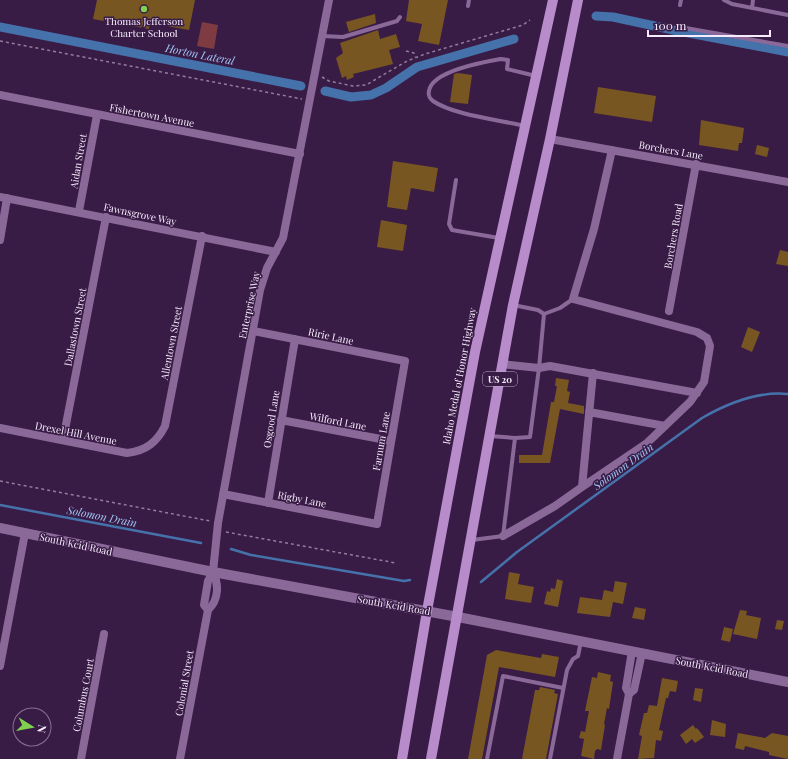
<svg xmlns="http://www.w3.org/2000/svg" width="788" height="759" viewBox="0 0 788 759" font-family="'Playfair Display',serif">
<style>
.green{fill:#7f3b42}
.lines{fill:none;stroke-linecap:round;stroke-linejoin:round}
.stream{stroke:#4572aa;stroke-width:2.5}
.canal{stroke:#4572aa;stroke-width:9}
.building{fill:#785622}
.path{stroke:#927d9b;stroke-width:1.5;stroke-dasharray:3 3;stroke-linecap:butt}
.lane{stroke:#8a6999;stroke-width:4}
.street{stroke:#8a6999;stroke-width:8}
.secondary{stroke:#8a6999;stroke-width:10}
.primary{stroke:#b88ccb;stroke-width:10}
.poi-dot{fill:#82d04f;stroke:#391c46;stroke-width:1.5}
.labels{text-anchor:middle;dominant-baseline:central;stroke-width:3;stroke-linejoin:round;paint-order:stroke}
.shield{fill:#391c46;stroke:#beaec6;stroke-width:1}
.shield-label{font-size:9px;font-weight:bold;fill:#f7ecfd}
.poi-label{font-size:10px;fill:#f7ecfd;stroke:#391c46}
.street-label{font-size:10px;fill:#f7ecfd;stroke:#391c46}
.water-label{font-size:11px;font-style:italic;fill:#a0c5f5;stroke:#391c46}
</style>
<rect width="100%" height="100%" fill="#391c46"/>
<path class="green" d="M202,22L218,25L214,49L197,46Z"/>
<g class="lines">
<path class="stream" d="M0,505L201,543
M231,549L251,555L404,581L410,580
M481,582L517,552L702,418C728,403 758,391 788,394"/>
<path class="canal" d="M596,16L613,17L673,30L788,52
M0,27L301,86
M325,91L351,97L371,95L386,88L417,67L514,39"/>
</g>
<path class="building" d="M97,0H195L189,30L150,23L149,29L93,19Z
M409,0H448L439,45L418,41L422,24L406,21Z
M375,14L376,23L349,32L346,22Z
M378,30L380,39L396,34L400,47L389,50L393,64L353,74L354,77L347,80L346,76L342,78L336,58L343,53L340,43Z
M458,73L472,75L468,104L450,102L454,74Z
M598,87L656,96L652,122L594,113Z
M701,120L744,128L742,143H739L738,151L699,145Z
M757,145L769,148L767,157L755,154Z
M393,161L438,168L434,192L411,188L407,210L387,207Z
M381,220L407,225L403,251L377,247Z
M780,250L788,252V266L776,264Z
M748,327L760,332L752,352L741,347Z
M556,378L569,380L567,391L570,392L568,403L584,406V414L560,409L550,463H519V455H542L551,402H554L557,386H555Z
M509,572L520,574L518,584L534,587L531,603L505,599Z
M557,579L563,581L558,607L544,604L547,591L550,592L551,588L555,589Z
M615,581L627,583L623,604L613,602L610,617L577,613L580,597L602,600L604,590L613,592Z
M635,607L646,609L644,620L632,618Z
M740,610L747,611L746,615L761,618L757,639L733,634Z
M777,620L784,621L782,630L775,629Z
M724,627L733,629L730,642L721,640Z
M496,650L541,658L542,654L559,657L555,677L499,667L482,759H468L487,655Z
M598,672L611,675L610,681L613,682L609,709L607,708L604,724L605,725L601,750L597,749L595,751L594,759L581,756L584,739L579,738L581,731L585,732L589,711H585L592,677L597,678Z
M662,678L678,681L676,692L670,691L668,698H666L659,730L663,731L661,741L656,740L654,758L638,759L642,736L639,735L644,713H647L649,705L657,706Z
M540,687L555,690L554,693L558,694L546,759H522L535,690H539Z
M695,688L703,689L701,702L693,700Z
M712,720L726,724L725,737L710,735Z
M693,725L696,729L697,728L704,737L695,743L692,739L686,744L680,735Z
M738,733L765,738L772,733L788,736V759L769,755V752L745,746L744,750L735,748Z"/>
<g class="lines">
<path class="path" d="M0,41L302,99
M406,51L414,53L415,57
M322,77L329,81L353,86L366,85L407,61L425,54L523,25L530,20
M0,481L210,521
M226,532L396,563"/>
<path class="lane" d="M724,0L732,4L788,15
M680,5L681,0
M468,6L469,0
M752,8L753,0
M680,27L788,46
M322,36L343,37L397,21L400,17
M525,126C500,120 453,115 433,101C430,99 428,95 429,91C432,71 484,62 501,59L508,60L507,69L536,76
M456,180L449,224L452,230L499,238
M544,314L560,308L573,299
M490,436L515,438L530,437L539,368L544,314L538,310L513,305
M472,540L503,536L515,438
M487,759L503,676L563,688
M550,759L567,670L573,659L578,656L581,641"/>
<path class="street" d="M0,95L300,154
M550,139L788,182
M0,197L276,252
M79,211L97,115
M0,240L7,198
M669,311L696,164
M502,364L539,368L550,366L697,393
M589,412L665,426
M281,420L391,441
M0,428L127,453C146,451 157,442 165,426L202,236
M63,440L106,217
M582,487L647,443L690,402L704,382L710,346L707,338L697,332L573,299L594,229L612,150
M223,494L377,524L405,361L253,331
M268,503L295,339
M503,536L555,506L582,487L593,373
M213,572C219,584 219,600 208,610L204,605L208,581L213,572L218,523L260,290L267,268L283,238L329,0
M0,666L25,533
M629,694L626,688L632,651
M81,759L104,634
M180,759L208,610
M617,759L629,694L634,690L642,653"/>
<path class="secondary" d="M0,528L213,572L458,617L788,682"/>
<path class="primary" d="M402,759L427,611L475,352L553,0
M431,759L513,305L550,139L578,0"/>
</g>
<circle class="poi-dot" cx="144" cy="9" r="4"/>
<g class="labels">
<rect class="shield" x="483" y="372" width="34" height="14" rx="3"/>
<g class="shield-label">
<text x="500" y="379">US 20</text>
</g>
<g class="poi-label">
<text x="144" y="21">Thomas Jefferson<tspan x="144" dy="12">Charter School</tspan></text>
</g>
<g class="street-label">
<text transform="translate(152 115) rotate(11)">Fishertown Avenue</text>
<text transform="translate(671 150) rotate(10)">Borchers Lane</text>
<text transform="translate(78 161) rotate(-80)">Aidan Street</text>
<text transform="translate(140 214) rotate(12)">Fawnsgrove Way</text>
<text transform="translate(673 236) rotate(-80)">Borchers Road</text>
<text transform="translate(249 305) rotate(-78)">Enterprise Way</text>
<text transform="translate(75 327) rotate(-79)">Dallastown Street</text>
<text transform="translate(331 336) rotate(12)">Ririe Lane</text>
<text transform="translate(171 343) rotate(-79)">Allentown Street</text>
<text transform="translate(459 376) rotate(-79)">Idaho Medal of Honor Highway</text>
<text transform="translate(271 419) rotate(-81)">Osgood Lane</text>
<text transform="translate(338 421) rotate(11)">Wilford Lane</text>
<text transform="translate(76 433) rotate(11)">Drexel Hill Avenue</text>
<text transform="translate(381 441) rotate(-80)">Farnum Lane</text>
<text transform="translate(302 499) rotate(11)">Rigby Lane</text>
<text transform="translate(76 544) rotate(12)">South Kcid Road</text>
<text transform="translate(394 605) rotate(10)">South Kcid Road</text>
<text transform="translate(712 667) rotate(11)">South Kcid Road</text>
<text transform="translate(184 683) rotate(-80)">Colonial Street</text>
<text transform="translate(83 695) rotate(-79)">Columbus Court</text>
</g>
<g class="water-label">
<text transform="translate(200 54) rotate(11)">Horton Lateral</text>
<text transform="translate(623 466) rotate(-36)">Solomon Drain</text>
<text transform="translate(102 516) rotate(11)">Solomon Drain</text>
</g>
</g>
<g transform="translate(32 727) rotate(101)"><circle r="19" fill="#391c46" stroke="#856f8f"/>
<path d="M0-3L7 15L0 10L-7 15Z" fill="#82d04f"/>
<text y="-6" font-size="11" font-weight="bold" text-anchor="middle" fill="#f7ecfd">N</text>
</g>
<path d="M648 30v6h122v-6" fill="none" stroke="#f7ecfd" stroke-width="2"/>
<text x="654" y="30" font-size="12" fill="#f7ecfd" stroke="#391c46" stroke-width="3" paint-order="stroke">100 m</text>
</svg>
